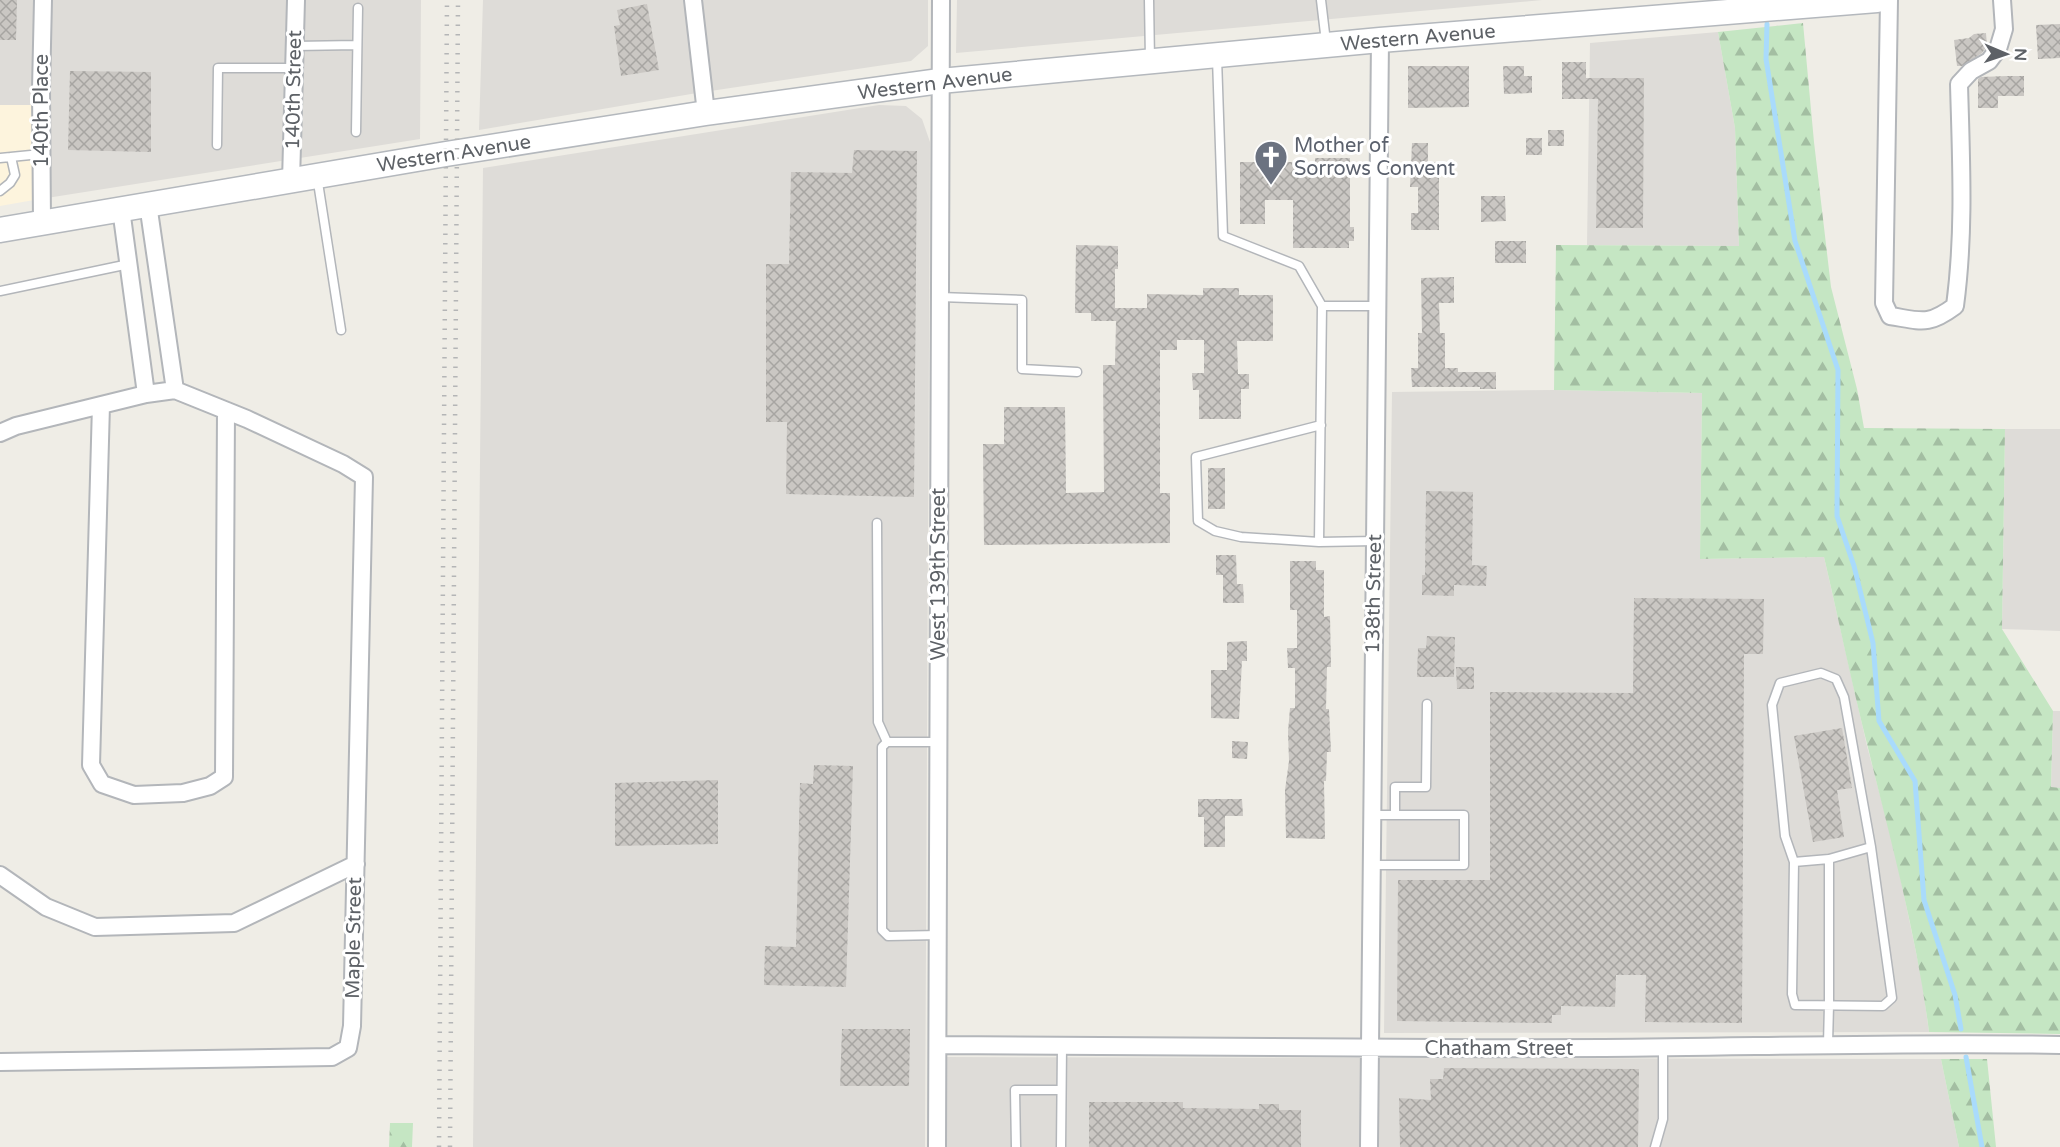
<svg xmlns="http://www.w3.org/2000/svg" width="2060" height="1147" viewBox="0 0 2060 1147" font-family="'Varela Round',sans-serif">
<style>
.commercial{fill:#fdf4dd}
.industrial{fill:#dedcd8}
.forest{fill:url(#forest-firs)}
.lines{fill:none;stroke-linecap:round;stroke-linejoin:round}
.stream{stroke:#a9dbfc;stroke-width:5}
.building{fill:url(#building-cross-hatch)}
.lane-casing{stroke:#b3b6ba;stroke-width:11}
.street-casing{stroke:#b3b6ba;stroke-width:20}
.secondary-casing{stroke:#b4b8bd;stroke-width:27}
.lane{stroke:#fff;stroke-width:8}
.street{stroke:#fff;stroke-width:16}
.secondary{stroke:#fff;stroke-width:24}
.rail{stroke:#b4b5b6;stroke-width:4.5;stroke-dasharray:1.5 8;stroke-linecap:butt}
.labels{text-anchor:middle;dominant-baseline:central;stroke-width:6;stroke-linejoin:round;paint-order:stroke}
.street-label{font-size:20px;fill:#5d6166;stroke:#fff}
.worship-label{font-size:20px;fill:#5b616d;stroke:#fff;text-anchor:start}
</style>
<defs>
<pattern id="forest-firs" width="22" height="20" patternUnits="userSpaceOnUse" patternTransform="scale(1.5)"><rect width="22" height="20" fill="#c5e6c3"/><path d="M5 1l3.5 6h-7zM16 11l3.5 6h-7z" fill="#a3bea2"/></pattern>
<pattern id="building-cross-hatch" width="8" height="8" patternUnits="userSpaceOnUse" patternTransform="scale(1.5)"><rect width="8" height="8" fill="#cac7c3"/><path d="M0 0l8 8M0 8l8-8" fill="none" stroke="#a7a5a2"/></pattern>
</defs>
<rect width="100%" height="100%" fill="#efede6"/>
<path class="commercial" d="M0,105H35L34,200L0,206Z"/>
<path class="industrial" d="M0,0H421L420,139L34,200L35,105H0Z
M483,0H928V46L911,61L697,93L479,130Z
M957,0H1542L956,53Z
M1718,32L1735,128L1739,246L1587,245L1590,43Z
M879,105L906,106L922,119L930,142L925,1147H473L483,168Z
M1554,390L1702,393L1700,559L1824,557L1867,746L1895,852L1922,981L1929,1032L1384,1033L1392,392Z
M2005,429H2060V631L2002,629Z
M2053,711H2060V788H2051Z
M946,1057L1941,1059L1959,1147H945Z"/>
<path class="forest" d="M1803,23L1814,142L1831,287L1857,389L1864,428L2005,429L2002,629L2053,711L2051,787L2060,788V1034L1929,1032C1917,936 1891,842 1868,748C1852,685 1839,621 1824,557L1700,559L1702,393L1554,390L1556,245L1739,246L1735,128L1718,32Z
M1941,1059H1987L1996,1147H1959Z
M390,1123H413L412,1147H389Z"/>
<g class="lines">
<path class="stream" d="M1767,24L1766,59L1795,241L1838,370L1837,516L1854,566L1873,643L1879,721L1915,781L1924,900L1955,995L1961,1029
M1966,1057L1982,1147"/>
</g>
<path class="building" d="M0,0H17L16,40H0Z
M647,4L659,70L621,76L614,26L620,25L617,10Z
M2060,24V58L2038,59L2036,25Z
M1986,33L1987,46L1982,53L1962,66H1957L1954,40L1969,38L1974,34Z
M1562,62H1586V78H1644L1643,228H1596L1598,99H1562Z
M1408,66H1469V107L1408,108Z
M1503,66H1524V76H1532V93L1504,94Z
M70,71L151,72V152L68,150Z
M2007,76H2024V96H1998V108H1978V79L1981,77Z
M1548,130H1564V146H1548Z
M1526,138H1542V155H1526Z
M1412,143H1428V162H1439V230H1411V213H1418V187H1410Z
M854,150L917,151L914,497L786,494L787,422H766V264H789L791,172L852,173Z
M1315,158H1350V227H1354V241H1349V248H1293V200H1265V224H1240V162H1315Z
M1481,196H1505L1506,221L1481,222Z
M1495,241H1526V263H1495Z
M1076,245L1118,246V269H1115V308H1147V294L1203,295V288H1239V295H1273V341H1237L1238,374H1249V389H1241V419H1199V390H1193L1192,373H1204V340H1177V350H1160V493H1170V543L984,545L983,444H1004V407H1065L1066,493L1104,492L1103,365H1115L1116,321H1091V313H1075Z
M1454,277V303H1439L1440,333H1445V368H1458V372H1496V389H1480V387H1412L1411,368H1418V333H1422L1421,278Z
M1208,468H1225V509H1208Z
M1426,491L1473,492L1472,565L1487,566L1486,586L1454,585V596L1422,595V575H1425Z
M1216,555H1236L1237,584H1243L1244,603H1223V575H1216Z
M1290,561H1316V570H1324V617L1330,616L1331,667H1327L1326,709H1329L1331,752H1327L1326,781H1324L1325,839L1286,838L1285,790L1289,761L1288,732L1290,708H1295V668H1288L1287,648H1297V610H1290Z
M1634,598L1764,599L1763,654H1744L1742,1023L1645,1022L1646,975H1616L1615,1007L1561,1006V1015H1552V1023L1397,1021L1398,880H1490V692L1633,693Z
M1427,636L1455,637L1454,677H1417L1418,648H1426Z
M1247,641V661H1242L1239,719L1211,718V670H1227V642Z
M1456,667H1474V689H1457Z
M1842,728L1852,788L1837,790L1844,837L1813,842L1794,736Z
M1232,741L1248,742L1247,759L1232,758Z
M814,765L853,766L846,987L764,985L765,946L796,947L800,783L813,784Z
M718,780V844L615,846V783Z
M1198,799H1242L1243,816H1225V847H1204V817H1198Z
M842,1029H910L909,1086H840Z
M1444,1068L1639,1069L1638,1147H1400L1399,1098L1431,1100L1430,1079H1443Z
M1089,1102H1183V1108L1259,1109V1104H1279V1110H1301V1147H1089Z"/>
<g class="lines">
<g class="lane-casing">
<path id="lane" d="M1149,0L1150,60
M1321,0L1326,42
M295,46L357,45
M1217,58L1223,236L1299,266L1322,306L1319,542
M356,132L358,8
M217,145L218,68H295
M0,158L41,154
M317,176L341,330
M0,191L10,183L15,175L11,157
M0,291L129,264
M940,297L1022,300V369L1077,372
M1322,306H1378
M1321,425L1196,457L1198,521L1215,531L1241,537L1319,542L1375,541
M877,523L878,722L887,742
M1395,815V787H1426L1427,704
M1794,862L1785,836L1772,705L1780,683L1821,673L1836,679L1844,697L1871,847
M1372,865H1464V815H1372
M939,935L888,936L882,930V747L887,742H939
M1828,1044L1829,1005V859L1871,847L1892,998L1883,1006L1795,1005L1792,994L1794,862L1829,859
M1016,1147L1015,1090H1061
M1061,1147L1062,1046
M1655,1147L1663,1119V1048"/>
</g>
<g class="street-casing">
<path id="street" d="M693,0L706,113
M1889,0L1884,303L1890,316C1922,321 1928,326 1955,306C1965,231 1961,159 1959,84L1971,71L1989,61L1998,49L2004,29L2002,0
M291,181L296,0
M148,204L175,390
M121,209L146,394
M42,222L41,89L43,0
M101,405L91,765L102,784L134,795L183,793L210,786L224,777L226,411
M0,433L16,426L146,394L175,390L247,419L343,464L364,477L352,1026L348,1048L332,1057L0,1062
M0,875L46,907L95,927L234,923L356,864
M938,1045C1160,1047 1382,1049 1604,1048C1756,1047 1908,1042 2060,1045
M937,1147L941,0
M1369,1147L1380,40"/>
</g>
<g class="secondary-casing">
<path id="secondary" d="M0,230L446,154L706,113L940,81L1380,40L1877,0"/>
</g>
<use href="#lane" class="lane"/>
<use href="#street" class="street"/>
<use href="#secondary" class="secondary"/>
<path class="rail" d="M439,1147L447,0
M450,1147L458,0"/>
</g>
<defs>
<g id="church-pin" transform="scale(1.725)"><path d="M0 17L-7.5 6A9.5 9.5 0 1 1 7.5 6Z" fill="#6b7280" stroke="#fff"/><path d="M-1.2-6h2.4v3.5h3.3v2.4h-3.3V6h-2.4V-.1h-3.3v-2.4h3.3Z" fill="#fff"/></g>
</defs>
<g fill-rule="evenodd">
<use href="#church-pin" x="1271" y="157"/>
</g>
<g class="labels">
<g class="street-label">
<text transform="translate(1418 38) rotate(-5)">Western Avenue</text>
<text transform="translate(935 84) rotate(-7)">Western Avenue</text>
<text transform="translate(294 90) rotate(-89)">140th Street</text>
<text transform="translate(42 111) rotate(-90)">140th Place</text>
<text transform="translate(454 154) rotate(-9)">Western Avenue</text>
<text transform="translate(939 574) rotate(-90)">West 139th Street</text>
<text transform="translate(1374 594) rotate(-89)">138th Street</text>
<text transform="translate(354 938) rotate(-89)">Maple Street</text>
<text x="1499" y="1049">Chatham Street</text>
</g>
<g class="worship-label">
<text x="1294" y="146">Mother of<tspan x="1294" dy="23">Sorrows Convent</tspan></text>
</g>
</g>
<g transform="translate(2006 54) rotate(92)" stroke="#ffffff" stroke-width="4.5" paint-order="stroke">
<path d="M0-4.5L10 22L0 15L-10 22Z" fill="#5d6166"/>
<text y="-9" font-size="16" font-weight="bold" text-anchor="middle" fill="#5d6166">N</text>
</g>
</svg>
